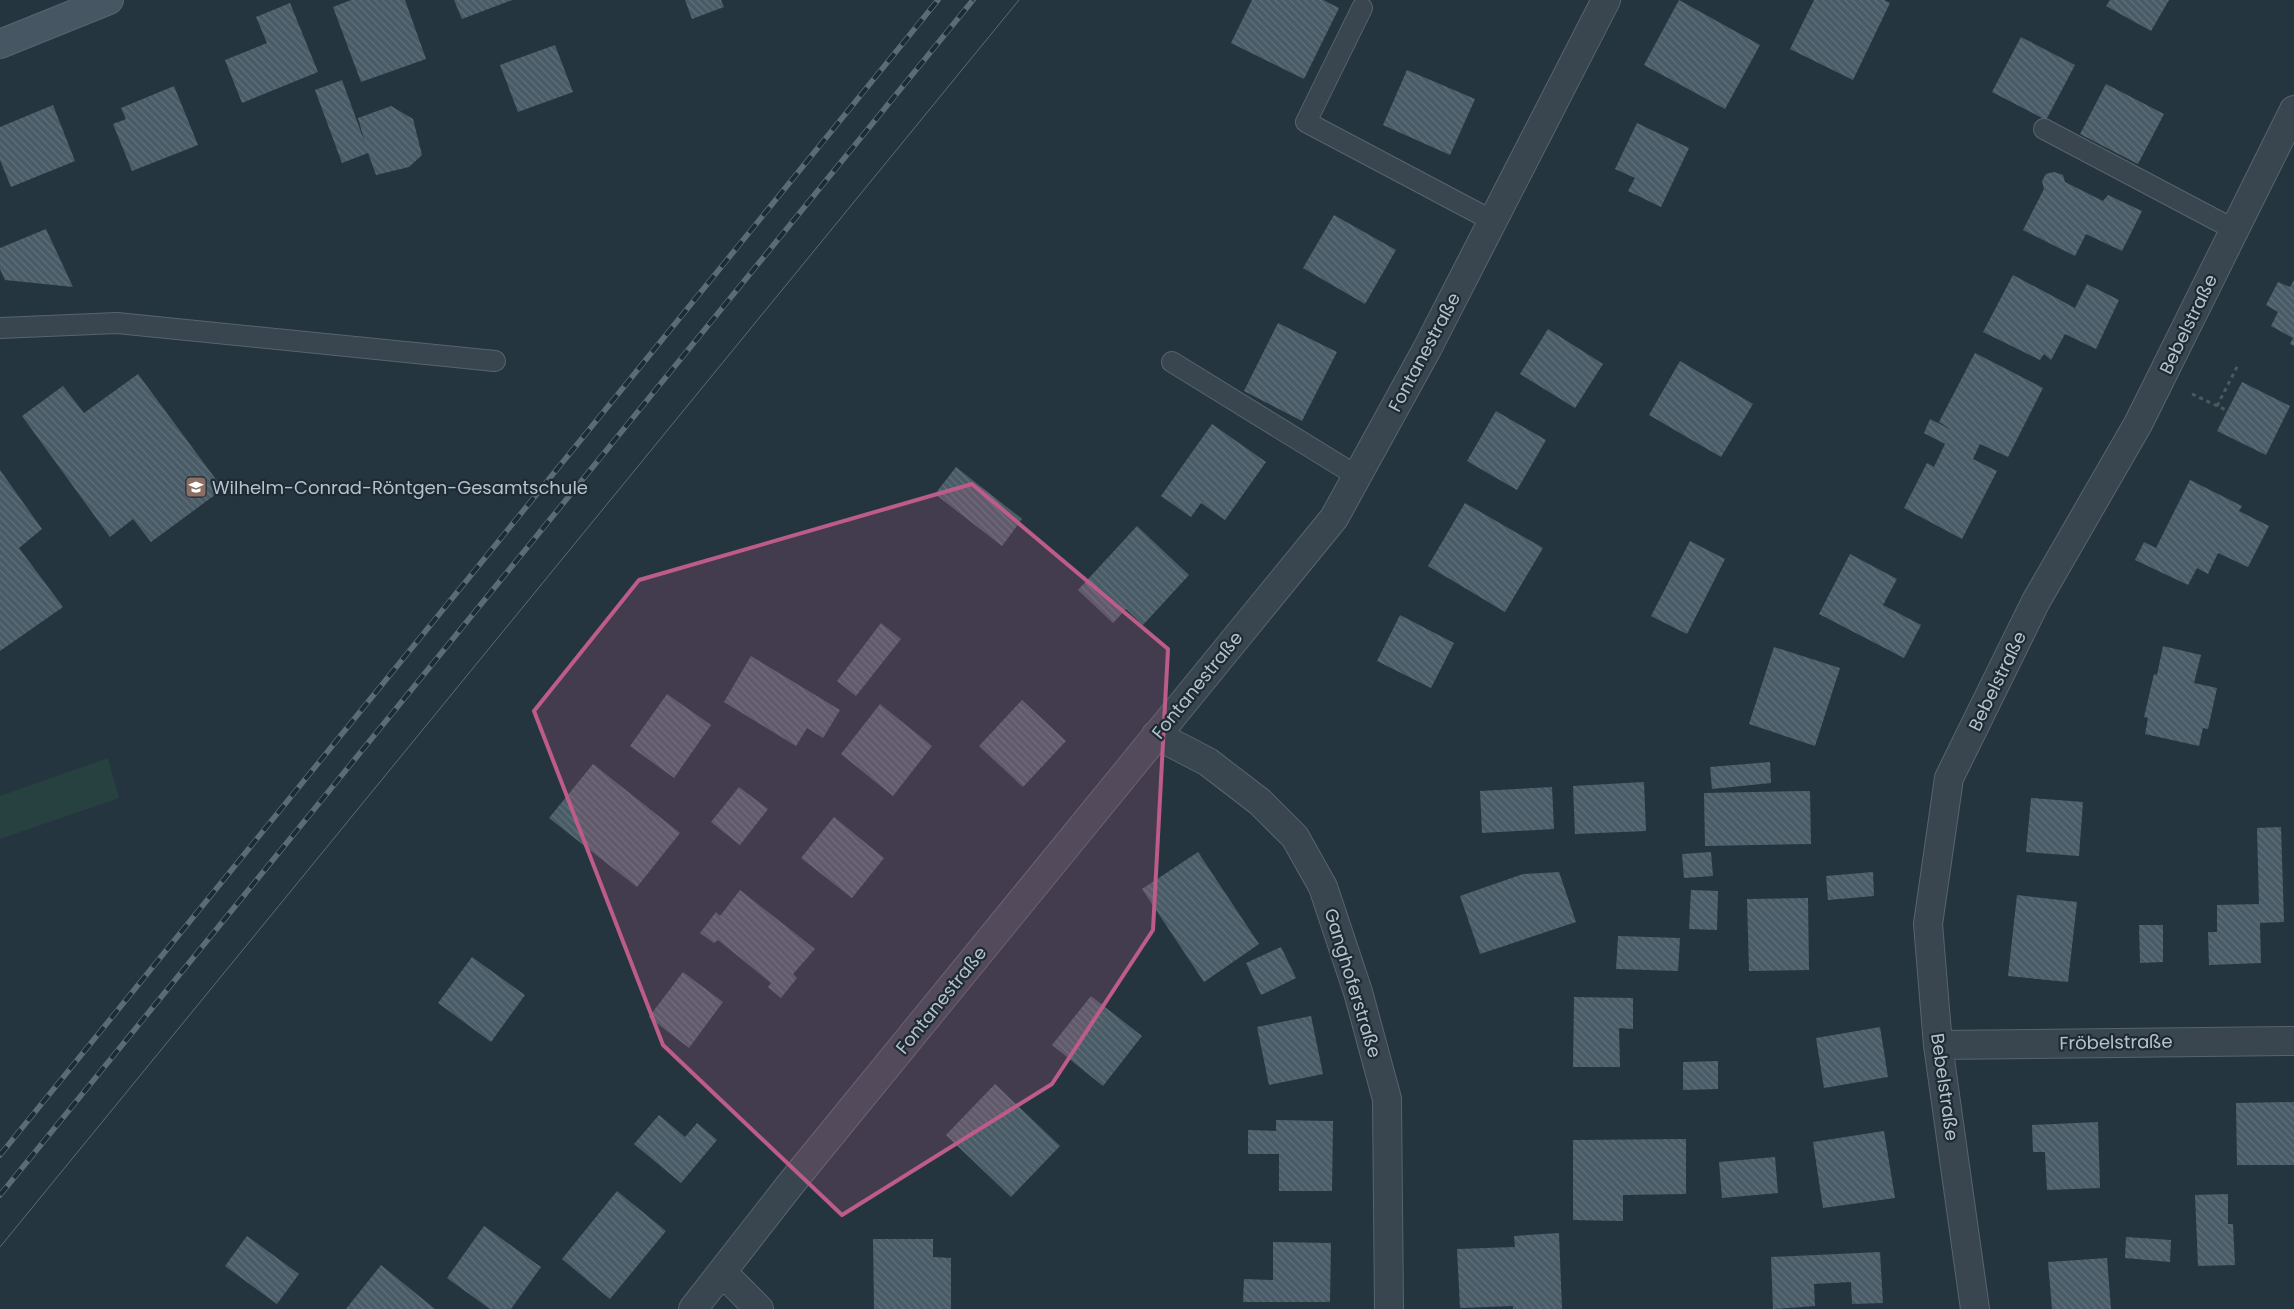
<svg xmlns="http://www.w3.org/2000/svg" width="2294" height="1309" viewBox="0 0 2294 1309" font-family="Poppins,sans-serif">
<style>
.grass{fill:#274140}
.building{fill:url(#building-back-hatch)}
.lines{fill:none;stroke-linecap:round;stroke-linejoin:round}
.lane-casing{stroke:#57646e;stroke-width:22}
.street-casing{stroke:#57646e;stroke-width:30}
.secondary-casing{stroke:#57646e;stroke-width:30}
.path{stroke:#455d5c;stroke-width:3;stroke-dasharray:4 4;stroke-linecap:butt}
.lane{stroke:#394650;stroke-width:20}
.street{stroke:#394650;stroke-width:28}
.secondary{stroke:#475663;stroke-width:28}
.tram{stroke:#5b6b77;stroke-width:1}
.rail-casing{stroke:#5b6b77;stroke-width:5.5}
.rail{stroke:#1e2b35;stroke-width:4;stroke-dasharray:11;stroke-linecap:butt}
.marked{fill:#bd5c88;fill-opacity:0.2;stroke:#bd5c88;stroke-width:4;stroke-linejoin:round}
.labels{text-anchor:middle;dominant-baseline:central;stroke-width:4.5;stroke-linejoin:round;paint-order:stroke}
.street-label{font-size:18px;fill:#b6c1cb;stroke:#1e2b35}
.poi-label{font-size:18px;fill:#b6c1cb;stroke:#1e2b35;text-anchor:start}
</style>
<defs>
<pattern id="building-back-hatch" width="6" height="6" patternUnits="userSpaceOnUse" patternTransform="scale(1.25)"><rect width="6" height="6" fill="#495b66"/><path d="M-1 5l2 2M0 0l6 6M5-1l2 2" fill="none" stroke="#61717b"/></pattern>
</defs>
<rect width="100%" height="100%" fill="#253540"/>
<path class="grass" d="M108,758L119,798L0,839V796Z"/>
<path class="building" d="M351,0H405L426,59L361,82L333,7Z
M454,0H512L462,19Z
M685,0H721L724,7L692,19Z
M1252,0H1323L1339,8L1304,79L1231,43Z
M1679,0L1760,45L1725,109L1644,65Z
M1814,0H1884L1890,3L1853,80L1790,49Z
M2110,0H2169L2151,31L2106,6Z
M290,3L318,72L242,103L225,60L267,43L256,17Z
M2021,37L2075,65L2046,120L1992,92Z
M555,45L573,92L518,112L500,65Z
M1407,70L1475,99L1450,155L1383,125Z
M342,80L365,143L358,118L391,106L413,119L422,155L409,167L376,175L368,153L342,163L315,90Z
M2106,84L2164,114L2138,164L2080,134Z
M174,86L198,145L132,171L113,124L126,119L121,108Z
M53,105L75,161L11,187L0,160V127Z
M1637,123L1689,148L1661,207L1628,191L1635,178L1615,169Z
M2054,172L2063,175L2065,182L2103,201L2108,195L2142,211L2122,251L2086,234L2075,256L2023,230L2044,189L2042,181L2046,174Z
M1334,215L1396,250L1365,304L1303,268Z
M46,229L73,287L5,280L0,269V248Z
M2013,275L2075,308L2087,284L2119,300L2096,349L2065,334L2051,360L2044,354L2040,360L1983,332Z
M2294,280V346L2290,344L2293,338L2271,326L2278,312L2266,305L2278,282L2290,287Z
M1278,323L1337,352L1302,421L1244,391Z
M1548,329L1603,364L1575,408L1520,374Z
M1975,353L2043,388L2008,457L1980,444L1973,459L1997,471L1962,539L1904,508L1927,463L1934,467L1945,444L1924,433L1930,419L1952,430L1939,422Z
M1680,361L1753,404L1721,457L1649,415Z
M138,374L223,489L151,542L133,519L110,537L22,416L63,386L84,413Z
M2242,382L2290,406L2266,455L2217,431Z
M1496,411L1546,440L1517,490L1467,461Z
M1212,424L1266,462L1225,520L1201,503L1191,517L1161,496Z
M956,467L1022,519L1002,546L935,494Z
M0,470L42,529L19,548L63,607L0,651Z
M2190,480L2242,506L2239,511L2269,526L2248,567L2218,553L2208,574L2197,568L2188,585L2135,560L2144,542L2156,548Z
M1465,503L1543,548L1505,612L1428,566Z
M1137,526L1189,575L1143,625L1126,609L1113,623L1078,590Z
M1690,541L1725,559L1687,634L1651,616Z
M1850,554L1897,579L1883,605L1921,625L1904,658L1819,614Z
M1400,615L1454,643L1431,688L1377,661Z
M881,623L901,639L856,696L837,681Z
M2163,646L2201,655L2194,683L2217,688L2208,729L2203,728L2199,746L2145,734L2148,718L2144,717L2154,674L2157,675Z
M1774,647L1840,668L1815,746L1749,724Z
M751,656L840,710L823,738L807,728L796,746L724,702Z
M667,694L711,725L674,778L630,746Z
M1022,700L1066,741L1023,787L979,746Z
M880,704L932,746L893,796L841,754Z
M1770,762L1771,783L1712,789L1710,767Z
M593,764L680,833L637,887L549,818Z
M1644,782L1646,831L1575,834L1573,786Z
M739,787L768,809L740,845L711,822Z
M1552,787L1554,829L1482,833L1480,791Z
M1810,791L1811,844L1705,846L1704,793Z
M2031,798L2083,802L2079,856L2026,852Z
M834,817L884,858L852,898L801,858Z
M2281,827L2284,922L2260,923L2261,963L2209,965L2208,932H2217V905L2259,904L2257,828Z
M1198,852L1259,944L1204,982L1142,889Z
M1711,852L1713,876L1684,878L1682,854Z
M1559,872L1576,922L1480,954L1460,896L1523,874Z
M1873,872L1874,896L1828,900L1826,876Z
M740,890L815,949L793,974L797,978L781,998L768,987L771,983L718,940L714,943L700,933L716,912L720,916Z
M1691,890L1718,891L1717,930L1689,929Z
M2017,895L2077,902L2068,982L2008,976Z
M1808,898L1809,970L1749,971L1747,899Z
M2139,925H2163V962L2140,963Z
M1618,936L1680,938L1678,971L1616,969Z
M1281,947L1296,978L1261,995L1246,963Z
M472,957L525,995L491,1042L438,1003Z
M683,972L723,1002L689,1048L649,1017Z
M1091,996L1142,1036L1103,1086L1052,1045Z
M1574,997L1633,998V1029L1619,1028L1620,1067H1573Z
M1311,1016L1323,1074L1269,1085L1257,1027Z
M1880,1027L1888,1077L1824,1088L1816,1038Z
M1718,1061V1089L1683,1090V1062Z
M995,1084L1060,1146L1011,1197L946,1135Z
M2294,1102V1165H2237L2236,1103Z
M659,1115L685,1137L697,1123L717,1140L681,1183L634,1144Z
M1276,1120L1333,1121L1332,1191H1279V1154H1248V1130L1276,1131Z
M2098,1122L2100,1188L2047,1190L2045,1152H2033L2032,1125Z
M1884,1131L1895,1198L1823,1208L1813,1142Z
M1686,1139V1194L1623,1195V1221L1573,1220V1140Z
M1775,1157L1778,1193L1722,1198L1719,1162Z
M617,1191L666,1231L610,1299L562,1259Z
M2228,1194V1224H2233L2235,1265L2198,1266L2195,1195Z
M484,1226L541,1267L511,1309H490L447,1278Z
M1559,1233L1562,1309H1513V1306L1460,1308L1457,1249L1515,1247L1514,1236Z
M247,1236L299,1274L277,1304L225,1266Z
M2126,1237L2171,1240L2170,1262L2125,1258Z
M873,1239H933V1257L951,1258V1309H874Z
M1273,1242L1331,1243L1330,1302H1243L1244,1279L1273,1280Z
M1880,1252L1883,1303L1852,1304L1851,1282L1814,1284L1815,1306L1773,1309L1771,1257Z
M2107,1258L2111,1309H2052L2048,1262Z
M381,1265L435,1309H346Z"/>
<g class="lines">
<g class="lane-casing">
<path id="lane" d="M1362,8L1306,122L1493,221
M2044,129L2235,230
M0,328L117,323L495,361
M1172,362L1357,476"/>
</g>
<g class="street-casing">
<path id="street" d="M1156,735L1208,762L1260,802L1295,837L1323,887L1358,992L1387,1099L1389,1309
M1938,1045L2294,1041
M723,1273L759,1309
M693,1309L789,1186L1334,518L1427,349L1606,0
M1975,1309L1938,1045L1928,924L1949,778L2036,601L2138,424L2294,110"/>
</g>
<g class="secondary-casing">
<path id="secondary" d="M0,44L109,0"/>
</g>
<path class="path" d="M2192,394L2228,411
M2217,406L2238,365"/>
<use href="#lane" class="lane"/>
<use href="#street" class="street"/>
<use href="#secondary" class="secondary"/>
<path class="tram" d="M0,1247L1019,0"/>
<g class="rail-casing">
<path id="rail" d="M0,1155L938,0
M0,1195L973,0"/>
</g>
<use href="#rail" class="rail"/>
</g>
<path class="marked" d="M972,484L1168,649L1153,930L1052,1084L842,1215L663,1045L534,711L639,580Z"/>
<defs>
<g id="school-square" transform="scale(1.125)"><rect x="-9" y="-9" width="18" height="18" rx="4" fill="#8d6e63" stroke="#1e2b35"/><path d="M0-5L7-2L0 1L-7-2ZM-4 1L0 2.5L4 1V4Q0 6-4 4Z" fill="#fff"/></g>
</defs>
<g fill-rule="evenodd">
<use href="#school-square" x="196" y="487"/>
</g>
<g class="labels">
<g class="street-label">
<text transform="translate(2188 324) rotate(-64)">Bebelstraße</text>
<text transform="translate(1424 352) rotate(-62)">Fontanestraße</text>
<text transform="translate(1997 681) rotate(-64)">Bebelstraße</text>
<text transform="translate(1197 685) rotate(-51)">Fontanestraße</text>
<text transform="translate(1353 983) rotate(73)">Ganghoferstraße</text>
<text transform="translate(941 1000) rotate(-51)">Fontanestraße</text>
<text transform="translate(2116 1042) rotate(-1)">Fröbelstraße</text>
<text transform="translate(1945 1087) rotate(82)">Bebelstraße</text>
</g>
<g class="poi-label">
<text x="212" y="487">Wilhelm-Conrad-Röntgen-Gesamtschule</text>
</g>
</g>
</svg>
